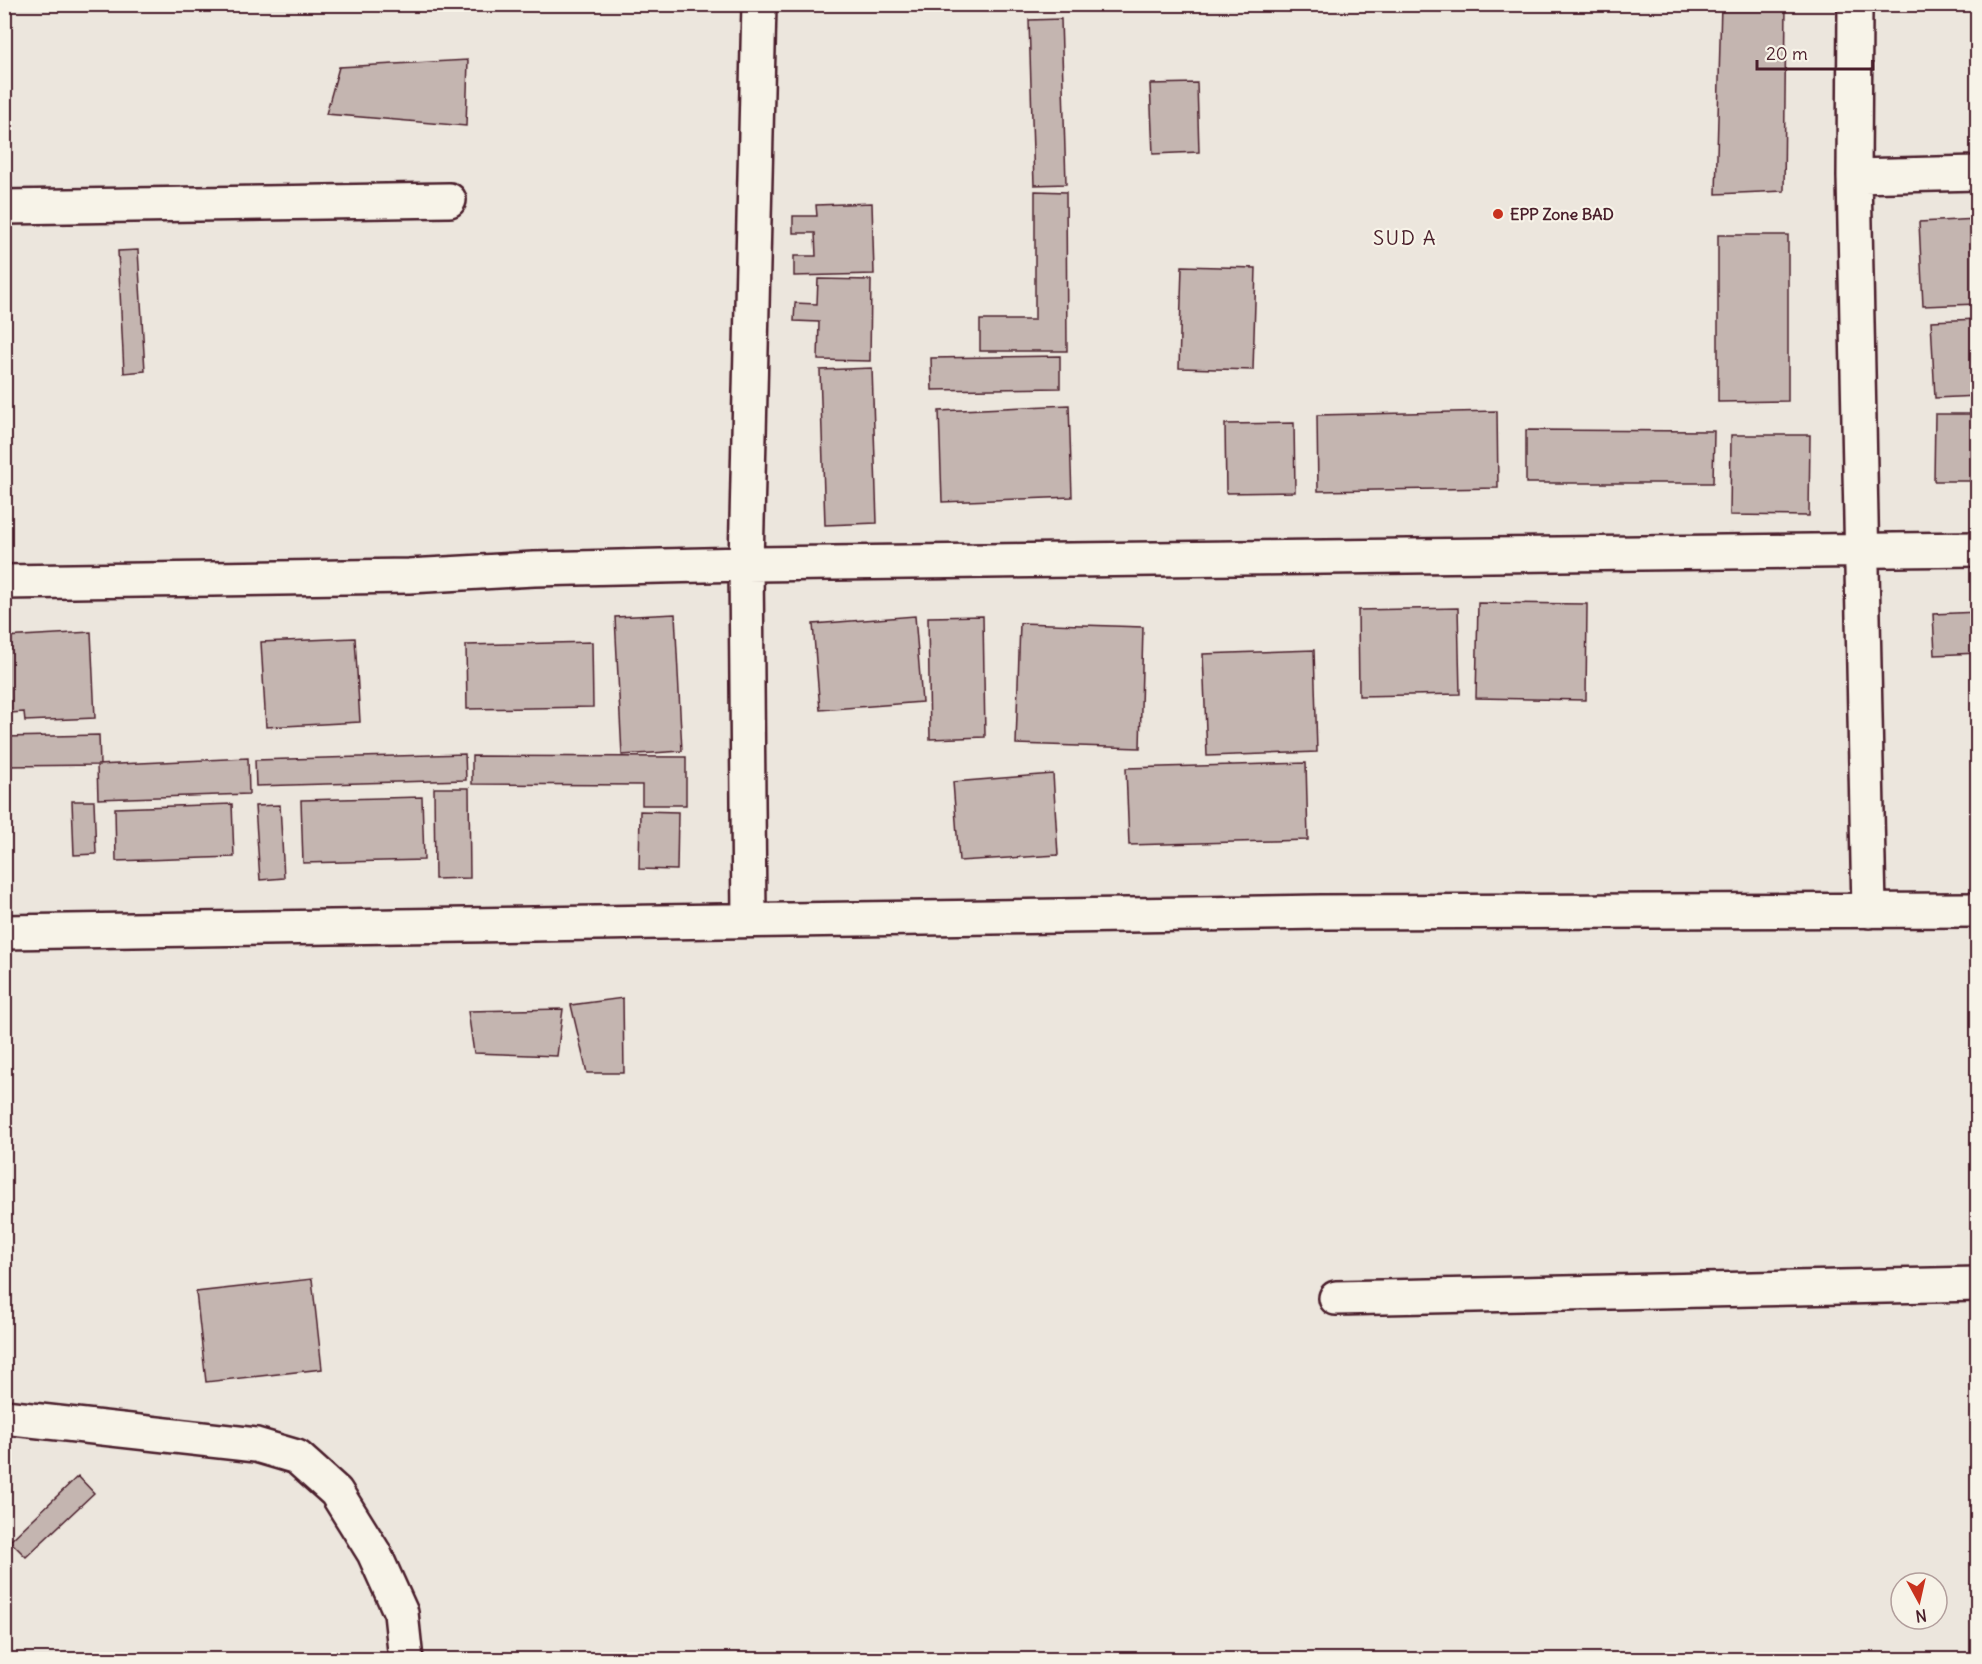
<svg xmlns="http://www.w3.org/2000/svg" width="1982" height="1664" viewBox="0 0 1982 1664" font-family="Delius,sans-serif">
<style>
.building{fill:#c4b5b0;stroke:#4a1f2b;stroke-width:1.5}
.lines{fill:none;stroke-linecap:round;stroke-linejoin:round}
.minor-casing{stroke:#4a1f2b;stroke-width:38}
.minor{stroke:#f7f3e8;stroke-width:33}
.poi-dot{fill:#c8321e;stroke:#f7f3e8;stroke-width:2}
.labels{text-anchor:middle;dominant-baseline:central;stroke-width:4.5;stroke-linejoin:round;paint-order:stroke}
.poi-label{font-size:16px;font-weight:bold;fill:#4a1f2b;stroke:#f7f3e8;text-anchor:start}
.quarter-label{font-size:20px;letter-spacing:1.5px;fill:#4a1f2b;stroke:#f7f3e8}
</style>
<rect width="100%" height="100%" fill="#ece6dd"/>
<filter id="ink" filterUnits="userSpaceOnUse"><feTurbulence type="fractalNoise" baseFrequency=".0167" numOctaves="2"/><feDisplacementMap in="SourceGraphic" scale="12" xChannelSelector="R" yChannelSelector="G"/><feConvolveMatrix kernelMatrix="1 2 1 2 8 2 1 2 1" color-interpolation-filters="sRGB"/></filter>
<g filter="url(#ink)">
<path class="building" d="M1721,4H1786L1784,191L1716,194Z
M1061,19L1066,184L1034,185L1029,20Z
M468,60L466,126L326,114L339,67Z
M1197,83L1199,152L1153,154L1150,84Z
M1035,191L1066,192L1067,351H980V320H1035Z
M872,203L874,274L794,276V256H816L815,233H793V216H817L816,205Z
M1978,219V304L1923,306L1919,222Z
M1718,235H1788V401L1718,402Z
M138,250L145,371L124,373L118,251Z
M1182,266L1256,268L1253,370L1179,368Z
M818,279L871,280L870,361L818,360L819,322L794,321L795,303L817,304Z
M1978,319V396L1935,398L1931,321Z
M1060,356V388L932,390L931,358Z
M872,368L877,523L825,525L820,370Z
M1069,405L1072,497L942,502L939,411Z
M1497,411L1498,488L1318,491L1317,415Z
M1935,414H1978V481H1934Z
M1294,423L1295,492L1226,493L1225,424Z
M1526,430L1714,431L1713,483H1526Z
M1731,435H1810L1809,516L1730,515Z
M1478,603L1587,604L1586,700L1476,698Z
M1458,608L1460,694L1359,696L1358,610Z
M1978,612V653L1935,655L1933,614Z
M675,614L682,751L622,755L615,617Z
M915,616L922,702L820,710L813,624Z
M983,616L985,737L930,739L928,617Z
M1020,623L1143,627L1140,748L1016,744Z
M91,632L95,718L25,721L24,712L10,713V722H4V637Z
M355,638L360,722L266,727L261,642Z
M592,642L593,707L467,709L466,645Z
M1314,650L1317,752L1207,756L1203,654Z
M99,735L100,765L4,766V737Z
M465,754L466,780L256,786L255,760Z
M472,756L686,757V805H642V785L472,784Z
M248,758L249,794L98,799L97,765Z
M1306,763L1308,840L1129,845L1126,768Z
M1053,774L1058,855L959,861L953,782Z
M434,788H469L470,878L435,879Z
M422,797L424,860L303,863L301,800Z
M72,801H94L96,854L74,855Z
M232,804L234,857L116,861L115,808Z
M280,805L284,878L260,880L255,806Z
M640,811L678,812L677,870L639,869Z
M623,998L624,1073H587L571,1005Z
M563,1009L557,1056L474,1053L468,1011Z
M312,1279L322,1369L206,1382L196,1292Z
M78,1476L94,1493L26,1557L10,1541Z"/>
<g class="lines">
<g class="minor-casing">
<path id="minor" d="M1855,4L1854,176L1869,911
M1854,176L1978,173
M4,207L449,200
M4,582L409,576L534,569L746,564L1978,549
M749,920L746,564L759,4
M4,932L1321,912L1978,910
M1336,1298L1978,1284
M4,1417L256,1445L297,1457L336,1492L374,1553L401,1613L406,1660"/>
</g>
<use href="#minor" class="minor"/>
</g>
</g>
<circle class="poi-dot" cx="1498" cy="214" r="6"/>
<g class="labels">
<g class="poi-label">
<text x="1510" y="214">EPP Zone BAD</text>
</g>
<g class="quarter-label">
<text x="1405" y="237">SUD A</text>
</g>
</g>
<rect width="1982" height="1664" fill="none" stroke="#f7f3e8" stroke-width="24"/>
<rect x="12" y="12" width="1958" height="1640" fill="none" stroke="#4a1f2b" stroke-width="2" filter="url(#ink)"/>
<g transform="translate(1919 1601) rotate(172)"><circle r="28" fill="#f7f3e8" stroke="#b29e9c" stroke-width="1.5"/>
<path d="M0-4.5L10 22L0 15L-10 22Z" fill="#c8321e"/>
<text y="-9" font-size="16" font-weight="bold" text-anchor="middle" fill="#4a1f2b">N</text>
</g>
<path d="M1757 60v9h116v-9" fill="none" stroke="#4a1f2b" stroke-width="3"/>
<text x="1766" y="60" font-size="18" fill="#4a1f2b" stroke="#f7f3e8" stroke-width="4.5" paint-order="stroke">20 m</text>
</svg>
